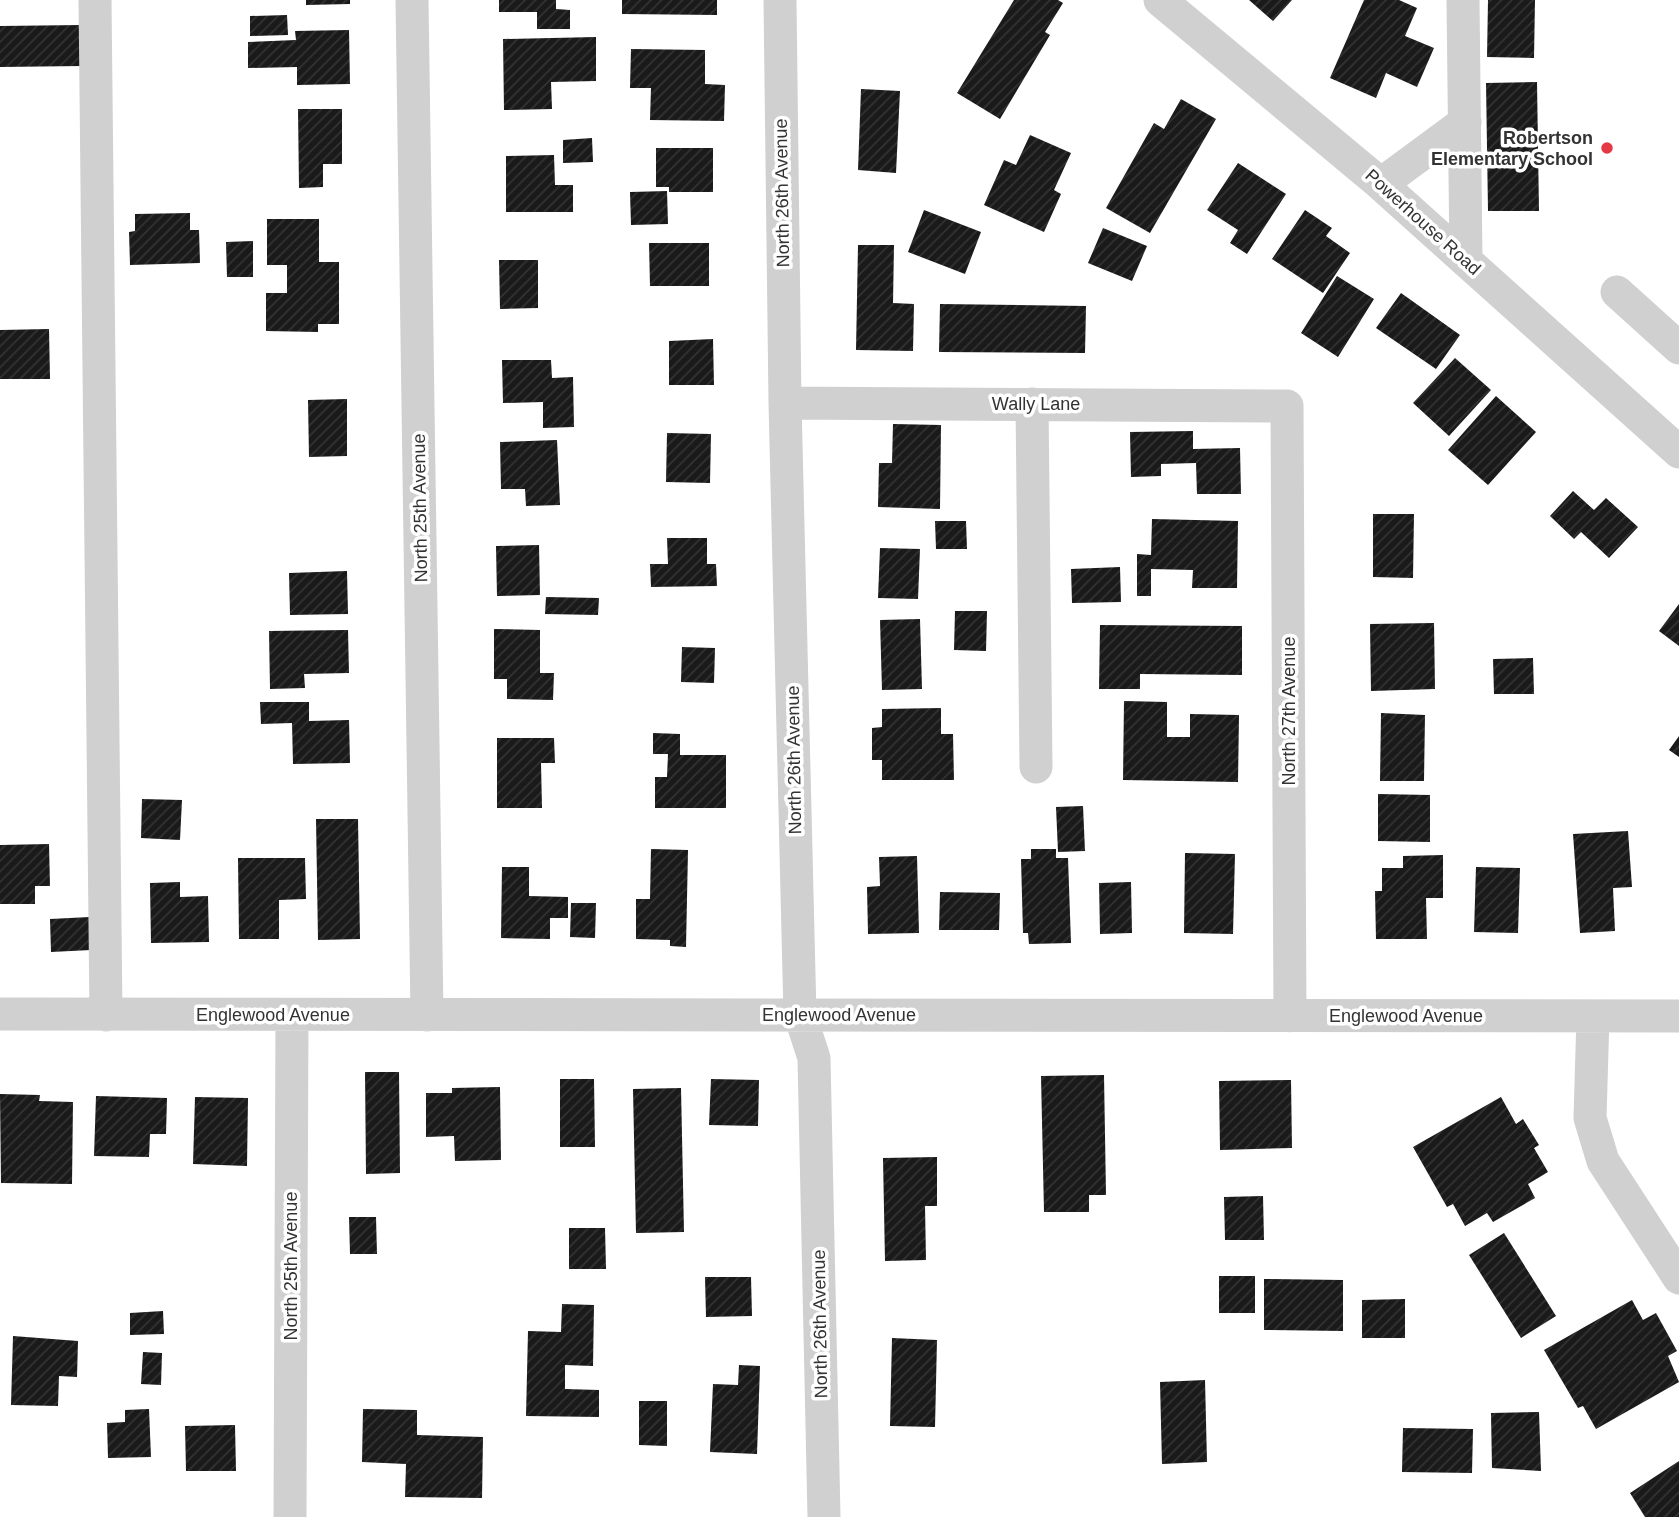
<svg xmlns="http://www.w3.org/2000/svg" width="1679" height="1517" viewBox="0 0 1679 1517" font-family="Arial,sans-serif">
<style>
.building{fill:url(#building-hatch)}
.lines{fill:none;stroke-linecap:round;stroke-linejoin:round}
.minor{stroke:#d0d0d0;stroke-width:33}
.poi-dot{fill:#e63946;stroke:#fff;stroke-width:2.5}
.labels{text-anchor:middle;dominant-baseline:central;stroke-width:7;stroke-linejoin:round;paint-order:stroke}
.poi-label{font-size:18px;font-weight:bold;fill:#333;stroke:#fff;text-anchor:end}
.street-label{font-size:18px;fill:#333;stroke:#fff}
</style>
<defs>
<pattern id="building-hatch" width="6" height="6" patternUnits="userSpaceOnUse" patternTransform="scale(1.75)"><rect width="6" height="6" fill="#1a1a1a"/><path d="M-1 1l2-2M0 6l6-6M5 7l2-2" fill="none" stroke="#333"/></pattern>
</defs>
<rect width="100%" height="100%" fill="#fff"/>
<path class="building" d="M306,0H350V4L306,5Z
M499,0H556V9L570,10V29H537V12H499Z
M622,0H717V15L622,14Z
M1014,0H1058L1063,3L1045,32L1050,35L1000,119L957,93Z
M1249,0H1292L1273,21Z
M1364,0H1399L1417,8L1405,36L1434,48L1417,87L1386,73L1376,98L1330,78Z
M1488,0H1535L1534,58L1487,57Z
M287,15L288,35L250,36V16Z
M82,25V66L0,67V26Z
M349,30L350,84L297,85V67L248,68V42L296,40L295,31Z
M596,37V81L551,82L552,109L504,110L503,39Z
M631,49L705,50V84L725,85L724,121L650,120L651,88H630Z
M1537,82L1539,211H1488L1486,83Z
M861,89L900,91L896,173L858,170Z
M1181,99L1216,119L1150,233L1106,208L1154,123L1164,129Z
M298,109H342V164H323V187L299,188Z
M1030,135L1071,153L1054,190L1061,194L1044,232L984,205L1004,160L1016,165Z
M592,138L593,162L563,163V140Z
M656,148H713V192H669V187H656Z
M554,155L555,185H573V212H506V156Z
M1238,163L1286,194L1247,254L1230,243L1238,230L1207,210Z
M667,191L668,224L631,225L630,192Z
M924,210L981,232L965,274L908,252Z
M1305,210L1332,228L1326,236L1350,253L1323,293L1272,259Z
M190,213V230H199L200,263L130,265L129,232L135,231V214Z
M267,219H319V262H339V324H318V332L266,331V293H287V265H267Z
M1103,228L1147,246L1132,281L1088,263Z
M253,241V277H227L226,242Z
M649,243H709V286H650Z
M858,245H894L893,303L914,304L913,351L856,350Z
M499,260H538V308L500,309Z
M1337,276L1374,299L1338,357L1301,333Z
M1401,293L1460,335L1436,369L1376,328Z
M940,304L1086,306L1085,353L939,352Z
M49,329L50,379H0V330Z
M713,339L714,385H669V341Z
M1455,358L1491,390L1449,436L1413,403Z
M502,360H551L552,378L573,377L574,427L543,428V402L503,403Z
M1496,396L1536,432L1488,485L1448,450Z
M347,399V456L309,457L308,400Z
M893,424L941,425L940,509L878,507L879,463H892Z
M1193,431V449L1240,448L1241,494H1197L1196,463L1161,464V476L1131,477L1130,432Z
M667,433L711,434L710,483L666,482Z
M557,440L560,505L526,506L525,489H501L500,442Z
M1573,491L1594,510L1606,498L1638,527L1609,558L1581,532L1574,539L1550,516Z
M1373,514H1414L1413,578L1373,577Z
M1152,519L1238,521L1237,588H1192L1193,570L1151,569V596H1137V554L1151,555Z
M935,521H966L967,549H936Z
M667,538H707V564H716L717,586L651,587L650,564H668Z
M539,545L540,595L497,596L496,546Z
M880,548L920,549L918,599L878,598Z
M1120,567L1121,602L1072,603L1071,569Z
M347,571L348,614L290,615L289,573Z
M546,597L599,598L598,615L545,614Z
M1679,604V646L1659,631Z
M955,611H987L986,651L954,650Z
M920,619L922,689L882,690L880,620Z
M1434,623L1435,689L1371,691L1370,624Z
M1100,625L1242,626V675L1140,674V689H1099Z
M494,629L540,630V673H554L553,700L507,699V679H494Z
M348,630L349,673L304,674L305,688L270,689L269,631Z
M682,647L715,648L714,683L681,682Z
M1533,658L1534,694H1494L1493,659Z
M1124,701L1167,702V737H1190V714L1239,715L1238,782L1123,780Z
M260,702H309V721L349,720L350,763L293,764L292,723L261,724Z
M941,708V734H953L954,780H882V760H872V728L882,727V709Z
M1381,713L1425,715L1424,781H1380Z
M653,733L680,734V755H726V808H655V777H667L668,754H653Z
M1679,736V757L1669,750Z
M497,738H554L555,763H541L542,808H497Z
M1378,794L1430,795V842L1378,841Z
M142,799L182,800L180,840L141,838Z
M1083,806L1085,851L1058,852L1056,807Z
M316,819H358L360,939L318,940Z
M1628,831L1632,887L1613,888L1615,931L1580,933L1573,834Z
M49,844L50,886H35V904H0V845Z
M651,849L688,850L686,947L670,946V940L636,939V899H650Z
M1031,849H1056V858H1068L1071,943L1029,944L1028,933H1023L1021,859H1031Z
M1185,853L1235,854L1233,934L1184,933Z
M1443,855V898H1426L1427,939H1376L1375,891H1382V868H1403V856Z
M917,856L919,933L868,934L867,887L880,886L879,857Z
M238,858H305L306,899L279,900V939H239Z
M502,867H529V896L568,897V918H550V939L501,938Z
M1476,867L1520,868L1518,933L1474,932Z
M180,882V897L208,896L209,942L151,943L150,883Z
M1131,882L1132,933L1100,934L1099,883Z
M940,892L1000,893L999,930H939Z
M571,903H596L595,938L570,937Z
M90,917L91,950L51,952L50,919Z
M365,1072H399L400,1173L366,1174Z
M1104,1075L1106,1195H1089V1212H1044L1041,1076Z
M560,1079H594L595,1147H560Z
M711,1079L759,1080L758,1126L709,1125Z
M1291,1080L1292,1148L1220,1150L1219,1081Z
M500,1087L501,1160L455,1161L454,1136L426,1137V1093H452V1088Z
M681,1088L684,1232L636,1233L633,1089Z
M0,1094L40,1095L39,1101L73,1102L72,1184L1,1183Z
M96,1096L167,1098L166,1134H150L149,1157L94,1156Z
M195,1097L248,1098L247,1166L193,1164Z
M1501,1097L1516,1124L1523,1119L1539,1145L1534,1148L1548,1172L1528,1184L1535,1198L1493,1222L1487,1213L1465,1226L1453,1204L1447,1207L1413,1147Z
M937,1157V1206H925L926,1260L885,1261L883,1158Z
M1263,1196L1264,1240H1225L1224,1197Z
M349,1217H376L377,1254H350Z
M569,1228H605L606,1269H569Z
M1504,1233L1556,1316L1521,1338L1469,1255Z
M1219,1276H1255V1313H1219Z
M705,1277H751L752,1316L706,1317Z
M1264,1279L1343,1280V1331L1264,1330Z
M1405,1299V1338H1362V1300Z
M1632,1300L1643,1320L1656,1313L1677,1351L1668,1356L1679,1382L1596,1429L1583,1406L1578,1408L1544,1350Z
M562,1304L594,1305L593,1366L565,1365V1389L599,1390V1417L526,1416L528,1331L561,1332Z
M163,1311L164,1334L130,1335V1313Z
M13,1336L78,1341L77,1377L59,1376L58,1406L11,1405Z
M892,1338L937,1340L935,1427L890,1426Z
M143,1352L162,1353L161,1385L141,1384Z
M739,1365L760,1366L757,1454L710,1452L713,1384L738,1385Z
M1205,1380L1207,1462L1162,1464L1160,1382Z
M639,1401H667V1446L639,1445Z
M149,1409L151,1457L108,1458L107,1423L125,1422V1410Z
M363,1409L417,1410V1435L483,1437L482,1498L405,1497L406,1464L362,1462Z
M1539,1412L1541,1471L1492,1468L1491,1413Z
M235,1425L236,1471H186L185,1426Z
M1403,1428L1473,1429L1472,1473L1402,1472Z
M1679,1461V1517H1645L1630,1493Z"/>
<g class="lines">
<path class="minor" d="M95,0L106,1015
M412,0L427,1015
M780,0L785,403L800,1015L814,1058L824,1517
M1160,0L1376,180L1679,452
M1463,0L1466,261
M1381,184L1465,122
M1617,292L1679,348
M785,403L1287,406L1290,1016
M1032,404L1036,767
M0,1014L1679,1016
M1593,1016L1590,1118L1603,1161L1679,1278
M290,1517L292,1015"/>
</g>
<circle class="poi-dot" cx="1607" cy="148" r="7"/>
<g class="labels">
<g class="poi-label">
<text x="1593" y="138">Robertson<tspan x="1593" dy="21">Elementary School</tspan></text>
</g>
<g class="street-label">
<text transform="translate(782 193) rotate(-91)">North 26th Avenue</text>
<text transform="translate(1423 222) rotate(42)">Powerhouse Road</text>
<text x="1036" y="404">Wally Lane</text>
<text transform="translate(420 508) rotate(-91)">North 25th Avenue</text>
<text transform="translate(1289 711) rotate(-90)">North 27th Avenue</text>
<text transform="translate(794 760) rotate(-91)">North 26th Avenue</text>
<text x="273" y="1015">Englewood Avenue</text>
<text x="839" y="1015">Englewood Avenue</text>
<text x="1406" y="1016">Englewood Avenue</text>
<text transform="translate(291 1266) rotate(-90)">North 25th Avenue</text>
<text transform="translate(820 1324) rotate(-91)">North 26th Avenue</text>
</g>
</g>
</svg>
